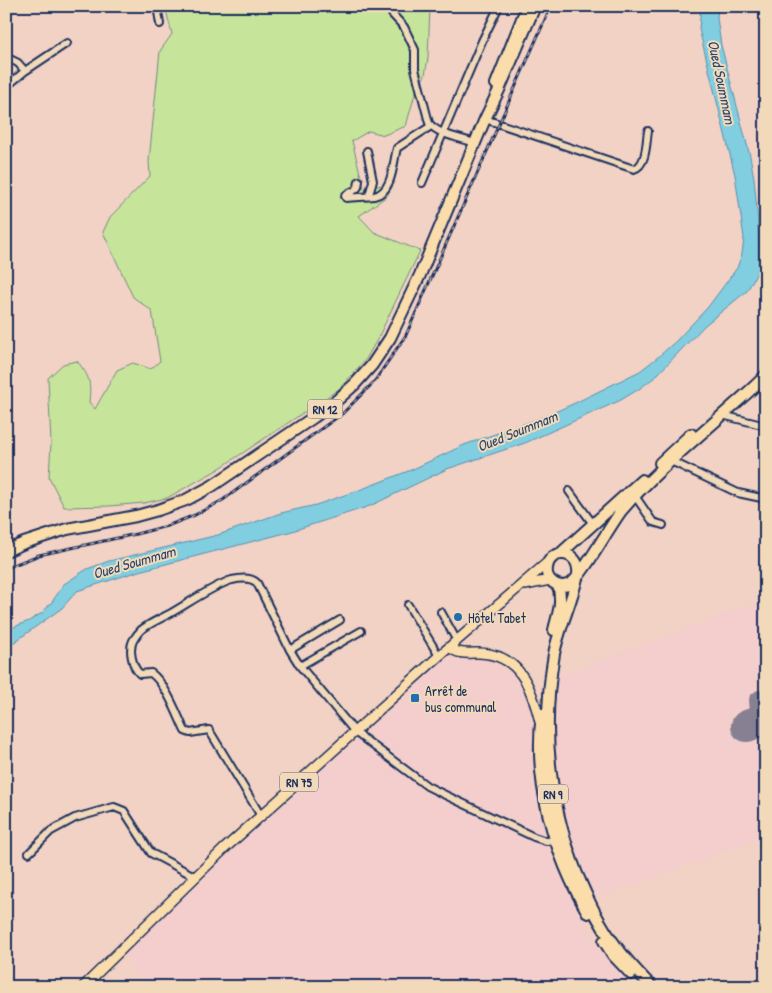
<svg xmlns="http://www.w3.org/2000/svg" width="772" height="993" viewBox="0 0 772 993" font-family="'Patrick Hand',sans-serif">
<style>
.built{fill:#f3cecd}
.green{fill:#c7e49b;stroke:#718a7c}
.water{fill:#81cee1;stroke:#588ead}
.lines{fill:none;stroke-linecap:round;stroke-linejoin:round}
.taxiway{stroke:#868092;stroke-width:12}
.runway{stroke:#868092;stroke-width:32}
.minor-casing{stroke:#1b2f5e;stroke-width:10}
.major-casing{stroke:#1b2f5e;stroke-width:12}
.highway-casing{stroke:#1b2f5e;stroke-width:14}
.minor{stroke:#f1d9b9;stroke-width:6}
.major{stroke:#fbddab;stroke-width:9}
.highway{stroke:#fbddab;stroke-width:10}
.rail-casing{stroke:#1b2f5e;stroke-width:3}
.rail{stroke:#f1d9b9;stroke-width:1;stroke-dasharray:4;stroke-linecap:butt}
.poi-dot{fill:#1f6fb2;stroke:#f1d9b9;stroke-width:2}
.labels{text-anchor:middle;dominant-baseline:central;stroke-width:4;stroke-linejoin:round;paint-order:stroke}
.shield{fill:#f1d9b9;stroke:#5b6279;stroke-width:1}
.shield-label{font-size:12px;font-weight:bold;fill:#1b2f5e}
.poi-label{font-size:14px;fill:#1b2f5e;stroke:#f1d9b9;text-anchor:start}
.water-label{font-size:15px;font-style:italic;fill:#2a4772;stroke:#f1d9b9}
</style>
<rect width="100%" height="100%" fill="#f2d2c5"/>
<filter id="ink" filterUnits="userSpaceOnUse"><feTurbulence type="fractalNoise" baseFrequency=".02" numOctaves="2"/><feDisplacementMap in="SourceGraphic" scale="10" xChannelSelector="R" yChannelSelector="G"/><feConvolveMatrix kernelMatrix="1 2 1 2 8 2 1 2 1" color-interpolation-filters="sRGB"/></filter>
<g filter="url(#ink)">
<path class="built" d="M766,599V836L594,900L572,849L557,793L551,737L555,677Z
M459,659H482L495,663L510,671L517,678L524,689L534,722L533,756L536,782L539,803L551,848L567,889L587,926L608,960L633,987H143L125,954L228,853L443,661Z"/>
<path class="green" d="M165,6H430L428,58L425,75L415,94L406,126L384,135L369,131L352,141L364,189L395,182L387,196L359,216L374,232L420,251L378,338L366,359L339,389L217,470L167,498L144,503L109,506L64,507L49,477L51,443L48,378L63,364L77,361C90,377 91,382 89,402L95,409L117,370L133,363L151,369L160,361L152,311L133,297L103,232L110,217L150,176L149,161L160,51L172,34Z"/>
<path class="water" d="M701,6H718L717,18L721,45L750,156L754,178L758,222L759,269L747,291L705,325L655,377L639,389L621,400L525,443L447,469L370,506L289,532L139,571L77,591L62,608L6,648V630L29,621L42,613L52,602L64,584L87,569L109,561L218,535L281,513L316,505L362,489L411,470L464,445L546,416L575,403L640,371L658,357L676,341L708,307L737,268L742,254L744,238L735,175L699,29Z"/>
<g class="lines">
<path class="taxiway" d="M759,721L756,715L755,699L759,696L766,697"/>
<path class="runway" d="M747,726L766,719"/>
<g class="minor-casing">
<path id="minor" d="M157,6L160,24
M389,6L392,14L404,27L415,50V69L429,123C438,135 461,138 475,143
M6,57L18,63L25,71
M6,87L25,71L67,43
M485,119L634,169C647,165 646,142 648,131
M367,151L373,181L369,195
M359,181L358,187C355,192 348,192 345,196L346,198C355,197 366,197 374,196C393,193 393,162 397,148L431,126
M422,183L482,41L499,6
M722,415L766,426
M671,461L738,493L766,499
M569,491L593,524
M635,496L653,522L663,525
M408,605L439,656
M441,612L457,641
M290,650L340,620
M300,666L361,631
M261,816L209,730L190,733L185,731C177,714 166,684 151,673L140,674C132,667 128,648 134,639C136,636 139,632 141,630C150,623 162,618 171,613C187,604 216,584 232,580C241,578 251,577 257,583L290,650L300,666L355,732L427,786L441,793L534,837L546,841L556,840
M29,853L51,831L75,818L114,807L124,811L151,853L196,877"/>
</g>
<g class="major-casing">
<path id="major" d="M525,585L550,580
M450,647C458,655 468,653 479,653C520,654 532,689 540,722
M83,987L224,849L439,656L548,562"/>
</g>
<g class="highway-casing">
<path id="highway" d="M496,84L527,6
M660,463L691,434
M6,551L24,543L67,529L136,516L158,510L186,500L212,486L314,417L336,401L355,384L372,365L390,338L420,275L485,119L499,90L535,6
M560,554L642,480
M578,574C581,550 549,547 547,568C545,580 558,590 570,584C581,579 610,525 622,510C653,474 691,443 727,411C740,399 754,388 766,375
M577,578C571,604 559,628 554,654C541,729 549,803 577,874C584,890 591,907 600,922C614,947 633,967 652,987
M554,630C558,613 563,603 558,585
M542,714C533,781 554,855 588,913
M604,941L613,955L631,974"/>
</g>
<use href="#minor" class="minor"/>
<use href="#major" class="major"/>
<use href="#highway" class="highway"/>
<g class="rail-casing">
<path id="rail" d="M6,568L39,555L136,534L167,526L195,515L223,500L343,413L374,382L406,335L551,6"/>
</g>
<use href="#rail" class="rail"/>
</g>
</g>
<g class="poi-dot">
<circle cx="458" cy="617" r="5"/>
<rect x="410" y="693" width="10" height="10" rx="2.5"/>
</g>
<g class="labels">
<g class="shield">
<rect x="307.5" y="399.5" width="35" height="19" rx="4"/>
<rect x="280" y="772.5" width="38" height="19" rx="4"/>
<rect x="538" y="784.5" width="30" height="19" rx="4"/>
</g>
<g class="shield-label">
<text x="325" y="409">RN 12</text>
<text x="299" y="782">RN 75</text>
<text x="553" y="794">RN 9</text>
</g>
<g class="poi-label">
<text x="468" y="617">Hôtel Tabet</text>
<text x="425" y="690">Arrêt de<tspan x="425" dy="16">bus communal</tspan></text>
</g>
<g class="water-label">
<text transform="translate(722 82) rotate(78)">Oued Soummam</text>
<text transform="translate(517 431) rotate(-22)">Oued Soummam</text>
<text transform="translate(134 562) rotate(-16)">Oued Soummam</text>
</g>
</g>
<rect width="772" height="993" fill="none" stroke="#f1d9b9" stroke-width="25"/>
<rect x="12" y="12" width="747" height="968" fill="none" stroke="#1b2f5e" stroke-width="2" filter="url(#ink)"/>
</svg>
